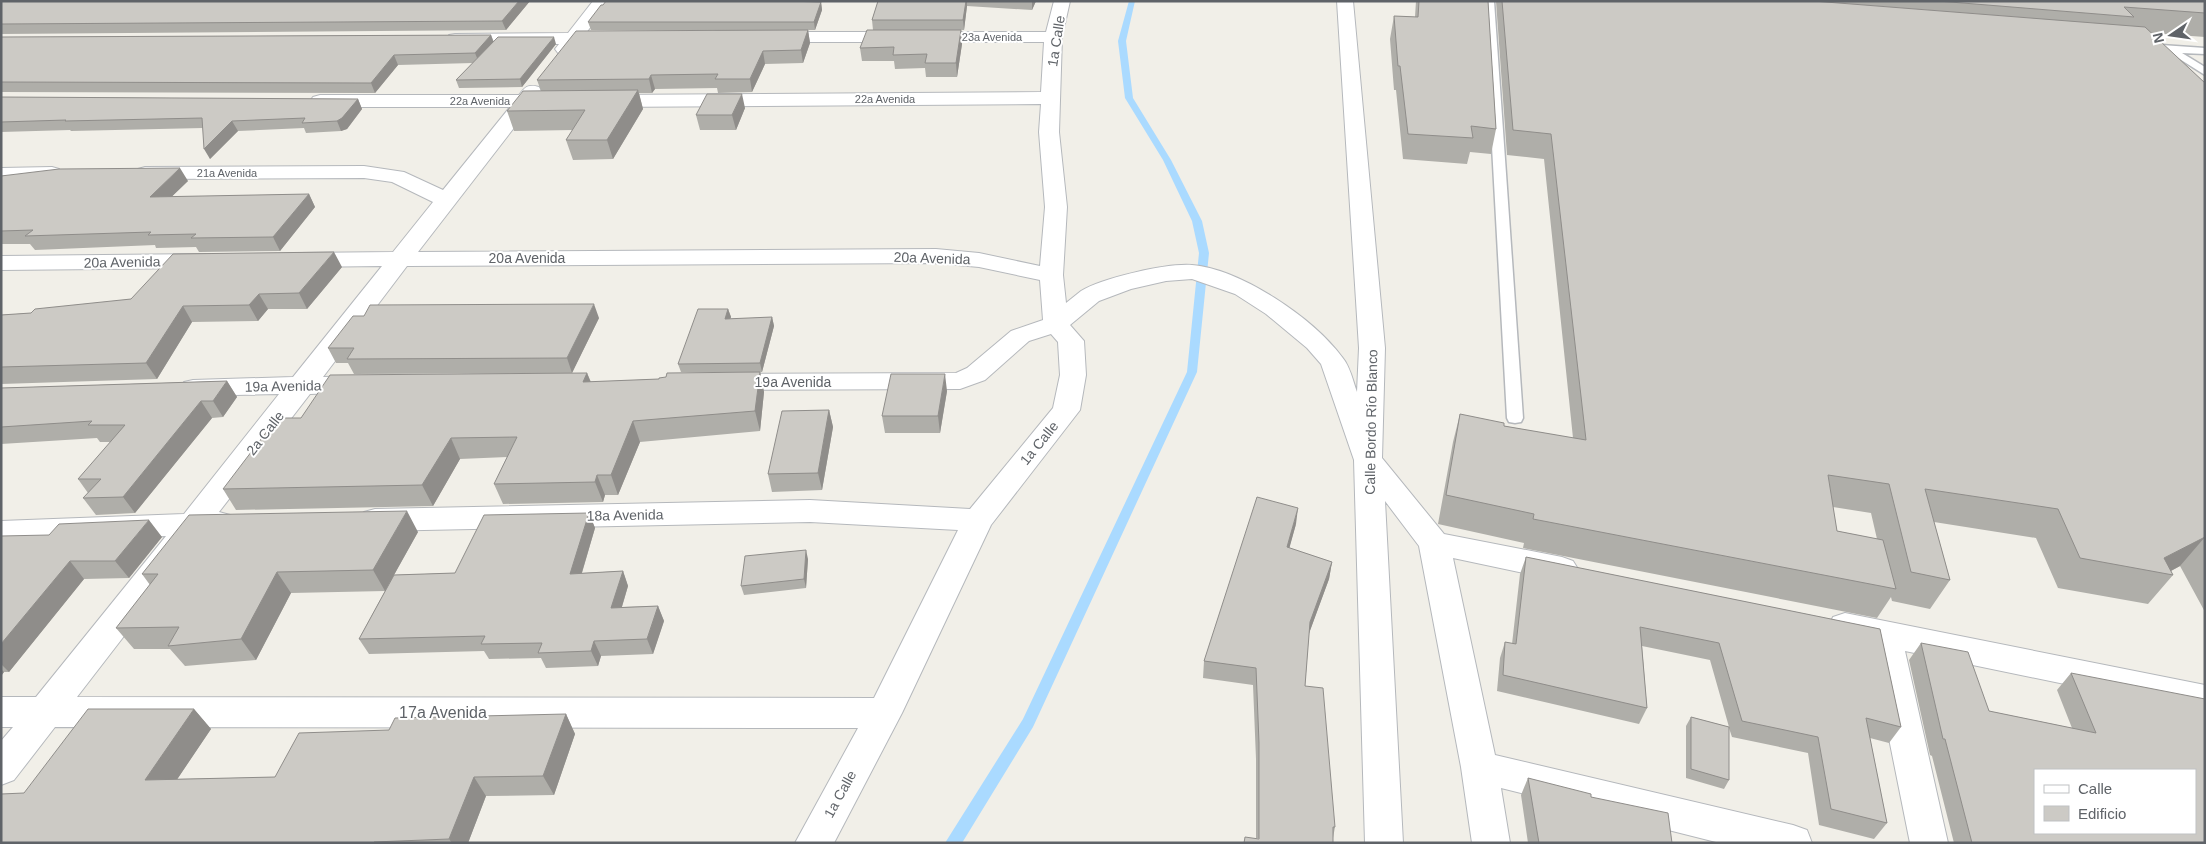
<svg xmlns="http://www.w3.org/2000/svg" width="2206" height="844" viewBox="0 0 2206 844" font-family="Helvetica,sans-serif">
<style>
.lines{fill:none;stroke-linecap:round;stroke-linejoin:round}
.stream{fill:#aadaff;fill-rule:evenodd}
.lane-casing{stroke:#b5b8bc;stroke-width:3}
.street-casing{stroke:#b5b8bc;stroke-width:2}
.lane{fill:#fff;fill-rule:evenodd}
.street{fill:#fff;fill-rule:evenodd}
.wall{fill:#afaea9;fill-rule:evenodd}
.shaded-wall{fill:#8f8d8a}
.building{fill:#cccac5;stroke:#8f8d8a;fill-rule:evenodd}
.labels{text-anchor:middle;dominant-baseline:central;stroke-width:4;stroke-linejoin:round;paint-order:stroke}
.far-street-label{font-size:11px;fill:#5f6368;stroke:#fff}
.street-label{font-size:14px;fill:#5f6368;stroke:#fff}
.near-street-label{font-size:16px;fill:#5f6368;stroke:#fff}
</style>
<rect width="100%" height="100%" fill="#f1efe8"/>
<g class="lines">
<path class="stream" d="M1129,1H1135L1126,41L1133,98L1171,160L1202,221L1209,253L1197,372L1033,727L962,843H945L1023,719L1187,372L1199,253L1192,221L1163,160L1125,98L1118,41Z"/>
<g class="lane-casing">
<path id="lane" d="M1484,1H1494L1523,418L1521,422L1515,423L1509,422L1507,418Z
M2147,44L2205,48V54L2182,53L2205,67V75L2167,51L2143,49L2142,47Z"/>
</g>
<g class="street-casing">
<path id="street" d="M593,1H610L586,33L613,34L616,38L613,42L578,43C571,51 568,55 558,53L555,49L559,44H455L449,43L446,39L449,35L455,34L568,33Z
M1054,1H1070L1062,37L1059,132L1067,207L1063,275L1066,303C1071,299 1076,295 1081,291C1102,278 1167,263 1192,265C1241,269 1313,318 1342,357C1350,366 1353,381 1357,392L1359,348L1337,1H1353L1385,348L1382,458L1444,534L1562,557L1573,561L1578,569L1573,577L1562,581L1453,558L1495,755L1793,825L1807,830L1812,843H1720L1501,788L1510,843H1472L1461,767L1419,546L1385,501L1403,843H1365L1354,460L1321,364L1307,348L1266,314L1235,294L1192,279L1166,281L1131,289L1099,301L1070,325L1084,341L1086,375L1080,410L991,525L902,713L834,843H795L858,728L55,727L14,780L1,785V741L13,727H1V697H36L166,536L1,543V521L184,514L279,394L193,396L184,394L180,388L184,382L193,380L293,377L382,266L300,267L292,265L288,260L292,255L300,253L393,252L433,202L392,182L364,178L145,179L138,177L135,173L138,169L145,167L364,166L404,172L443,190L510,107H320L313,105L310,101L313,97L320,95H519C525,87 528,84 539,87L541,91L538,95L559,97L562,101L559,105L530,107L418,252L936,249L979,253L1040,266L1045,207L1039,132L1041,104L603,107L596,105L593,101L596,97L603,95L1041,92L1044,42H773L767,41L764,37L767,33L773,32H1046ZM936,263L979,267L1040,280L1043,320L1011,331L967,368L956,373L725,374L716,376L712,382L716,388L725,390L960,389L985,380L1029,341L1051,334L1058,342L1060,375L1053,408L970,509L810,500L375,509L364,512L360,520L364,528L375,531L810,522L958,530L874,698L77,697L202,535L219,534L230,531L234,523L230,515L219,512L310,394L362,392L371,390L375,384L371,378L362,376L323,377L407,266Z
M52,167L59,169L62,173L59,177L1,180V168Z
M205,254L213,256L217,261L213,266L205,268L1,270V256Z
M1845,613L2205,685V713L1905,651L1948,843H1910L1870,644L1833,635L1829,626L1833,617Z"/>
</g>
<use href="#lane" class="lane"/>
<use href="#street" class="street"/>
</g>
<path class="wall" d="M1,1H530L506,30L1,34Z
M878,1H1036L1032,10L967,6L964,30H961L962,44L957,77H926L925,68L895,69L894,61H862L860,48L873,30L872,20Z
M1416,1H1488L1496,129L1491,154L1470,152L1467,164L1403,159L1396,90H1394L1390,39L1394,16L1415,17Z
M1496,1H2205V37L2151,33L2205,83V612L2180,566L2171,571L2173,575L2148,604L2058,588L2036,538L1934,522L1950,580L1930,609L1892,601L1891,597L1877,618L1523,548L1524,543L1438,524L1453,442L1460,414L1504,426L1573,438L1544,159L1507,155ZM1833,507L1871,513L1877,539L1837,531Z
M821,2L822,10L815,30H808L810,43L803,63L765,64L752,92L718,93L717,88L655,89L652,93H639L643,109L613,159L573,160L566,140L573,130L514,131L507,111L541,91L537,80L717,30H591L588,22L603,5Z
M491,35L494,42L556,44L522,87L459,88L456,80L473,63L398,65L375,93L1,92V37Z
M1,97L358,99L362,109L347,129L341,131L306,133L304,128L238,131L210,159L203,128L71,131L70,130L1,132Z
M745,108L736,130H700L696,115Z
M1,176L188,181L171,197L309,194L315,207L280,251L199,252L196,247L156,248L155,245L35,250L30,244H1Z
M342,267L307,309H268L258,321L192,322L157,379L1,384V315L31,313L131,299Z
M728,309L731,317L730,319L772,317L774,326L762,372H681L678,364Z
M599,318L572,373L354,374L348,363H336L328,348Z
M760,372L764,392L760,431L640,442L618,495H605L603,502L503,504L494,484L507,457L460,459L433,506L236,510L223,489L301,418L587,373L591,382L659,379Z
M227,381L237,397L223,417L212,418L135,513L96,515L83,498L88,493L78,479L111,442H100L97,438L1,444V388Z
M947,391L940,433H885L882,416Z
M829,410L833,427L822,490L772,492L768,474Z
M589,513L595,528L582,573L623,571L628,586L622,607L658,606L664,621L653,654L601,656L598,666L546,668L541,658L489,659L484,651L369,654L359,639L385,591L291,593L256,660L185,666L170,649H134L116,628L150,585L142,574L418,532L394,575L455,573Z
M1296,524L1289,548L1332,562L1329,579L1309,633L1305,686L1335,827L1333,838H1256V759L1253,685L1203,678L1204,661Z
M1,536L162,537L129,578L84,579L9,672H4L1,676Z
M1526,557L1880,629L1901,727L1889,743L1870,738L1887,823L1874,839L1819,825L1808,753L1732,737L1729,728V780L1724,789L1686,778V726L1691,717L1729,727L1710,660L1642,646L1647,708L1639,724L1497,691L1500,658L1505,642L1512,644L1520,574Z
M808,559L806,588L744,595L741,586Z
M1921,643L1989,711L2072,728L2057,690L2071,673L2205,843H1954L1932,756L1930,755L1909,660Z
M194,709L211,729L177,779L275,777L389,730L566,714L575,734L554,795L486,796L468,843H1L24,793Z
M1528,778L1591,797L1672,843H1528L1521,795Z"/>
<path class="shaded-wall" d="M519,1H530L506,30L502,21Z
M966,1H967V6L964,30L963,20Z
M1032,1H1036L1032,10Z
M821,2L822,10L815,30L814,22Z
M808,30L810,43L803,63L801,50Z
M961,30L962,44L957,77L956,63Z
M491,35L494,44L479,63L475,53Z
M554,37L556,44L522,87L520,79Z
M763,51L765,64L752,92L750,79Z
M394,55L398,65L375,93L371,83Z
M651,75L655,89L652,93L649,79Z
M638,90L643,109L613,159L607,140Z
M742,94L745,108L736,130L732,115Z
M358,99L362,109L347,129L341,131L337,121Z
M232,121L238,131L210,159L204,149Z
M180,168L188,181L158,210L150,197Z
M309,194L315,207L280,251L273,237Z
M334,252L342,267L307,309L299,293Z
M259,294L268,309L258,321L249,305Z
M594,304L599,318L572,373L567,358Z
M183,306L192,322L157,379L146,363Z
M728,309L731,317L727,327L725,319Z
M772,317L774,326L762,372L760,363Z
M760,372L764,392L760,431L755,411Z
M587,373L595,393L583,382Z
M945,374L947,391L940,433L938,416Z
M227,381L237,397L223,417L213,401Z
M201,401L212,418L135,513L123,497Z
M829,410L833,427L822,490L818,473Z
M633,421L640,442L618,495L611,475Z
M451,438L460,459L433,506L422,485Z
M597,475L605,495L603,502L595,482Z
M1298,508L1296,524L1285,564L1287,547Z
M407,511L418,532L385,591L373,570Z
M589,513L595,528L577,589L570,574Z
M149,520L162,537L129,578L115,561Z
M2205,537L2180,566L2165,574L2164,558Z
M806,550L808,559L806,588L804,579Z
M70,561L84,579L9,672L1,664V644Z
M1332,562L1329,579L1307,639L1310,622Z
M623,571L628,586L617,623L611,608Z
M277,572L291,593L256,660L241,639Z
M658,606L664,621L653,654L647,639Z
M594,641L601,656L598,666L591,651Z
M1,669L4,672L1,676Z
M194,709L211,729L164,799L145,780Z
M566,714L575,734L554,795L543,776Z
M474,777L486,796L468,843H452L449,839Z"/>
<path class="building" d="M1,1H519L502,21L1,24Z
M606,1H787L821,2L814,22H588L601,5H603Z
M878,1H966L963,20H872Z
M1419,1H1488L1496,129L1471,126L1473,138L1408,134L1400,66H1398L1394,16L1418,17Z
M1502,1H1813L2145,27L2205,83V537L2164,558L2173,575L2080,558L2058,509L1925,489L1950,580L1911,572L1889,484L1828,475L1837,531L1883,540L1896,589L1533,519L1534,514L1446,495L1460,414L1504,423V426L1586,440L1551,134L1513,130Z
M1938,1H2205V13L2124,7L2134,17Z
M808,30L801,50L763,51L750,79H715L718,74L651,75L649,79L537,80L576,31Z
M867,30H961L956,63H925L927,54L893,55L894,47L860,48Z
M491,35L475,53L394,55L371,83L1,82V37Z
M498,37H554L520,79L456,80Z
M638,90L607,140H566L585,110L507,111L523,91Z
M707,94H742L732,115H696Z
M1,97L358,99L342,118L337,121L302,123L305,118L232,121L204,149L202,118L65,121L66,120L1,122Z
M180,168L150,197L309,194L273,237L191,238L196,234L148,235L151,232L25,236L33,230L1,231V176L59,169Z
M334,252L299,293L259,294L249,305L183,306L146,363L1,367V315L31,313L35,309L131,299L173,254Z
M594,304L567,358L347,359L354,348H328L353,316H364L370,305Z
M698,309H728L725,319L772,317L760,363L678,364Z
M760,372L755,411L633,421L611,475H597L595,482L494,484L517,437L451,438L422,485L223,489L277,418H301L330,375L587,373L583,382L659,379V378L666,377L667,373Z
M891,374H945L938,416H882Z
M227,381L213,401H201L123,497L83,498L101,479H78L125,425H88L92,421L1,427V388Z
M829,410L818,473L768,474L782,411Z
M1257,497L1298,508L1287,547L1332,562L1310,622L1305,686L1323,688L1335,827H1333V843H1244L1245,837L1259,839V743L1256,668L1204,661Z
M407,511L373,570L277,572L241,639L168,646L179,627L116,628L158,574H142L189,515Z
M589,513L570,574L623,571L611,608L658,606L647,639L594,641L591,651L538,653L542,643L481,644L485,636L359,639L394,575L455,573L484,515Z
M149,520L115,561H70L1,644V536L49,535L59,524Z
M806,550L804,579L741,586L745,556Z
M1526,557L1880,629L1901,727L1866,718L1887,823L1831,809L1818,737L1742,721L1719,643L1640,627L1647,708L1503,675L1505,642L1516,644Z
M1921,643L1968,652L1989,711L2096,733L2071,673L2205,699V843H1972L1945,739H1943ZM2035,770H2195V833H2035Z
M88,709H194L145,780L275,777L299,733L389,730L395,718L566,714L543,776L474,777L449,839L374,842V843H1V794L24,793Z
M1691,717L1729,727V780L1691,769Z
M1528,778L1591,794V797L1668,813L1672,843H1539Z"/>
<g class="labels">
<g class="far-street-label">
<text x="992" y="37">23a Avenida</text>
<text x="885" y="99">22a Avenida</text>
<text x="480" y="101">22a Avenida</text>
<text x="227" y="173">21a Avenida</text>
</g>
<g class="street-label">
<text transform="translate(1056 41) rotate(-81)">1a Calle</text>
<text x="527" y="258">20a Avenida</text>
<text transform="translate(932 258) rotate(2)">20a Avenida</text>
<text transform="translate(122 262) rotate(-1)">20a Avenida</text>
<text x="793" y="382">19a Avenida</text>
<text transform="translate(283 386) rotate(-1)">19a Avenida</text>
<text transform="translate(1371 422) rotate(-89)">Calle Bordo Río Blanco</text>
<text transform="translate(265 433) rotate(-52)">2a Calle</text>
<text transform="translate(1039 443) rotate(-51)">1a Calle</text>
<text transform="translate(625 515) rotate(-1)">18a Avenida</text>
<text transform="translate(840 794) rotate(-61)">1a Calle</text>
</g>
<g class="near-street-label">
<text x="443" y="712">17a Avenida</text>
</g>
</g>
<rect width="2206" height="844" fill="none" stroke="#5f6368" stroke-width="5"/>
<rect x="2034" y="769" width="162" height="65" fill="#ffffff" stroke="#bfc1c3"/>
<rect x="2044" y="785" width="25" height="8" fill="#ffffff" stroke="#bfc1c3"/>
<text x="2078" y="794" font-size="15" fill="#5f6368">Calle</text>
<rect x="2044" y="806" width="25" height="15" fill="#cccac5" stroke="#bfc1c3"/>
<text x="2078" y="819" font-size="15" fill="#5f6368">Edificio</text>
<g transform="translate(2171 35) rotate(257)" stroke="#ffffff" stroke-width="4" paint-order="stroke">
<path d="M0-4L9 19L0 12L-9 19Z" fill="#5f6368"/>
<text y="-8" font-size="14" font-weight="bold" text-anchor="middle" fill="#5f6368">N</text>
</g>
</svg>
